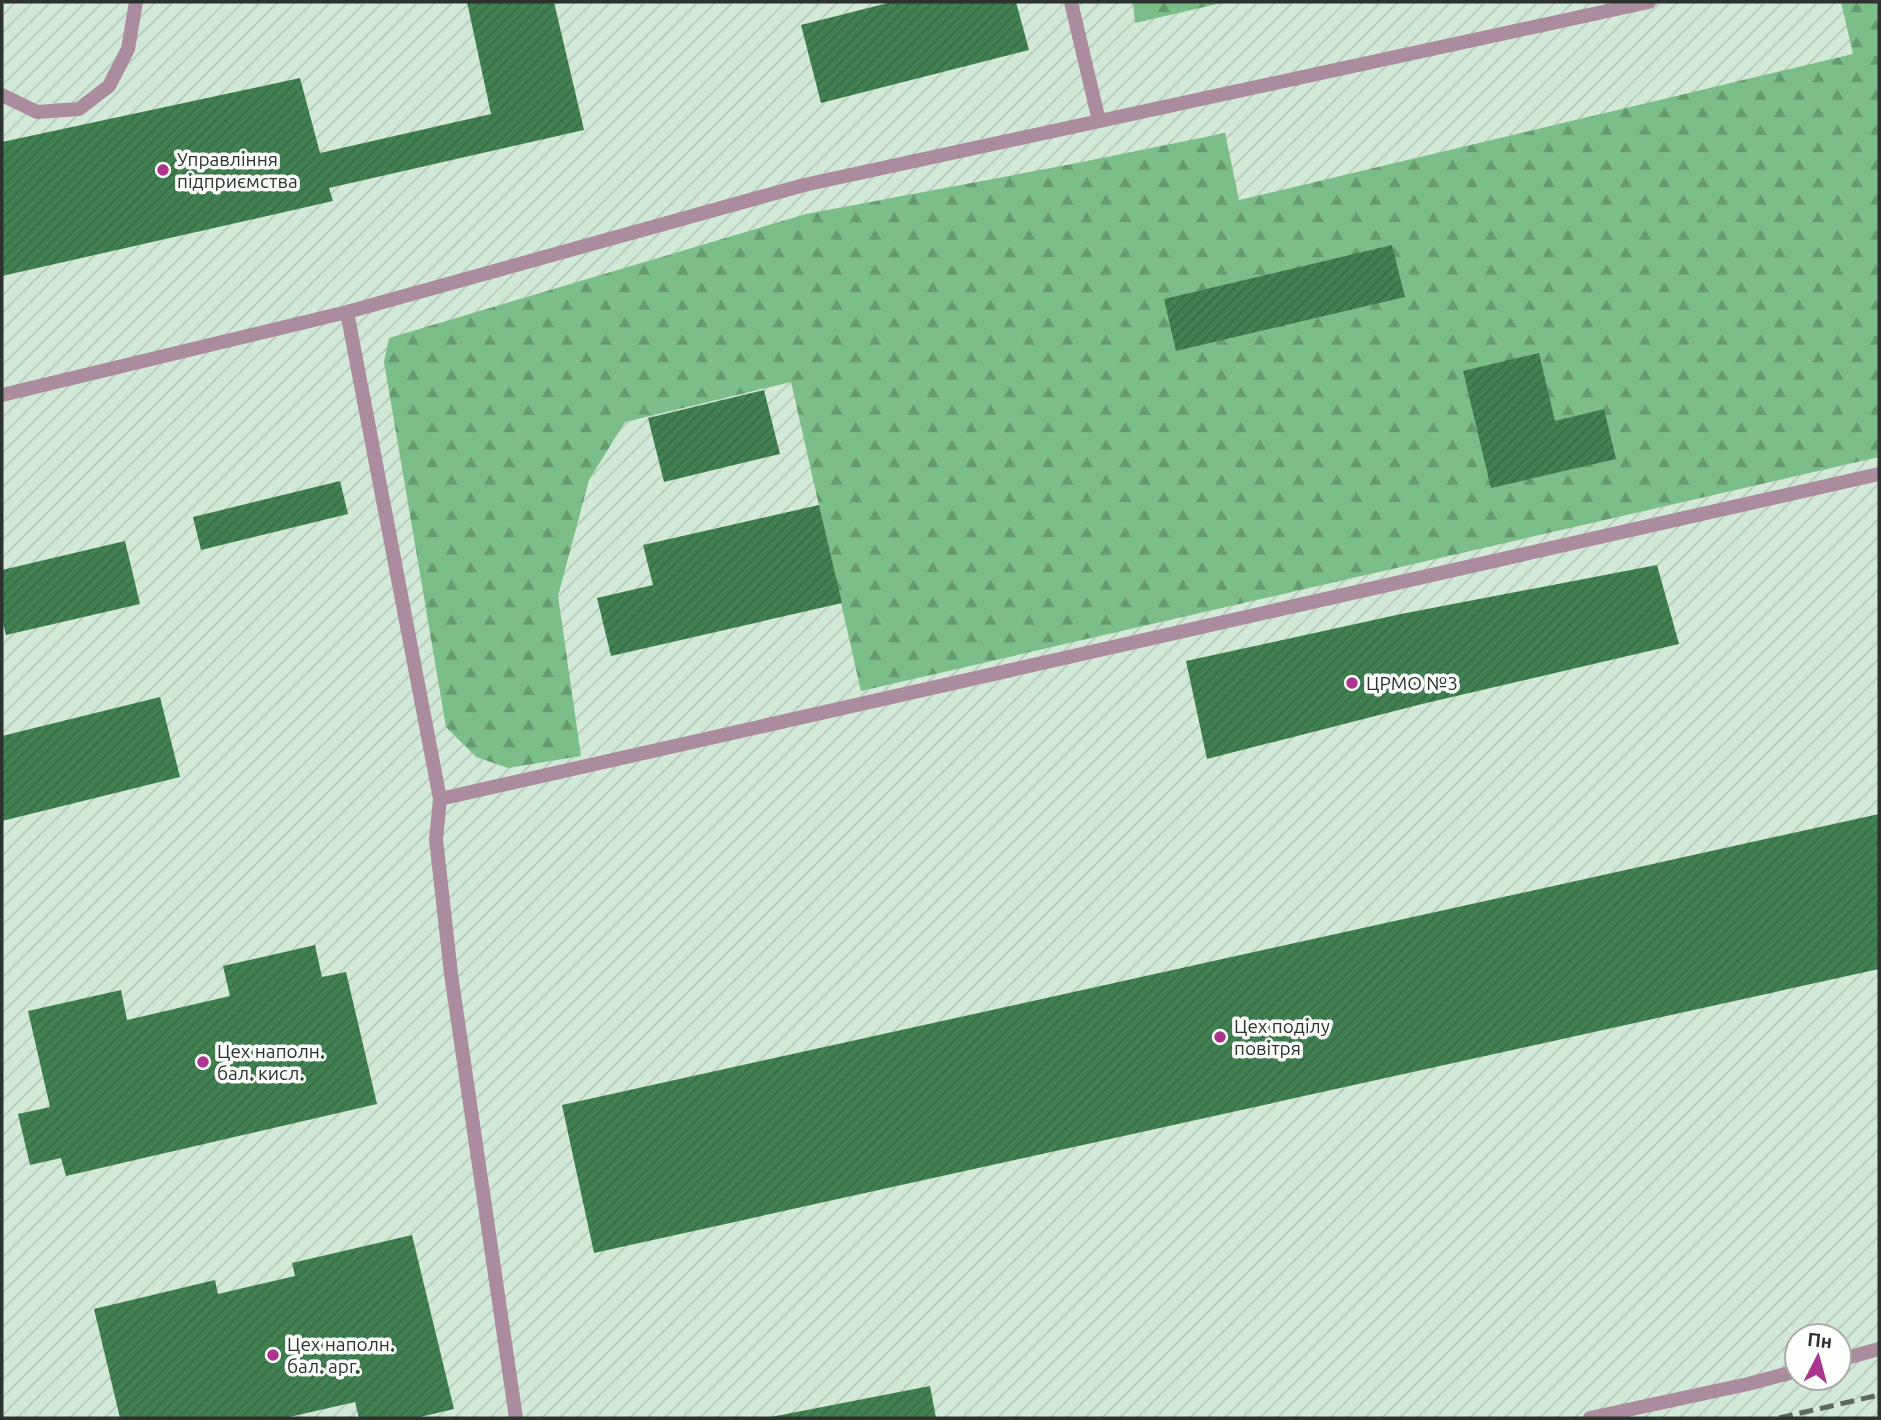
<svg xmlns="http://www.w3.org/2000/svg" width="1881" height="1420" viewBox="0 0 1881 1420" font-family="Ubuntu,sans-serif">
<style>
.industrial{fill:url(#industrial-furrows);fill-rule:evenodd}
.forest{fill:url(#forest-firs)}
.building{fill:url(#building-hatch)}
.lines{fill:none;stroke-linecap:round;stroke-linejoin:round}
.service{stroke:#ab8c9f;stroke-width:14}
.rail{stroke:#5f6861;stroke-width:5;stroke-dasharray:14 7;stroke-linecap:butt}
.poi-dot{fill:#ab358c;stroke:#fcfffc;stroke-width:2.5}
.labels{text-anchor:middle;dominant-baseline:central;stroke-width:7;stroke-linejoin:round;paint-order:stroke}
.poi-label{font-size:19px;fill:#2c322d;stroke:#fcfffc;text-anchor:start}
</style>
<defs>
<pattern id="industrial-furrows" width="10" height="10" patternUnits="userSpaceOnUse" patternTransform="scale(1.75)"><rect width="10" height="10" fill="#d3e9d7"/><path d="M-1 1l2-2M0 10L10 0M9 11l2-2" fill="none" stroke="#b5c8b9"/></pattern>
<pattern id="forest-firs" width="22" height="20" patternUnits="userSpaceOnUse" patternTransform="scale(1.75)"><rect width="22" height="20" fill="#7cbe8a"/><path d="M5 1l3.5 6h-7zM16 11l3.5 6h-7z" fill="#669b71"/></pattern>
<pattern id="building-hatch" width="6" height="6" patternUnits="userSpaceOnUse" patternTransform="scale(1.75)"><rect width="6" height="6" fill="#428252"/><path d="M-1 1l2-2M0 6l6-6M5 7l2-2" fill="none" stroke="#376b44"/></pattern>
</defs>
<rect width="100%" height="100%" fill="#e5f6e8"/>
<path class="industrial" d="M2,2H1879V1418H2ZM1797,1336H1839V1378H1797Z"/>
<path class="forest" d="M1133,2H1226L1135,23Z
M1841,2H1879V457L861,691L791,382L625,422L589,480L558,596L581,756L508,768L476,757L446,727L384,362L389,338L806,214L1072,164L1225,133L1239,200L1853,54Z"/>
<path class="building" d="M467,2H554L584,130L329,188L333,201L2,276V142L300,78L320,153L491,114Z
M892,2H1016L1029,50L821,103L801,25Z
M1392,245L1405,297L1176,351L1164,299Z
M1539,353L1555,421L1604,409L1616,459L1491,488L1463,371Z
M764,390L780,454L664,482L648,418Z
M340,481L348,514L201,550L193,517Z
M819,505L842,603L611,656L597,598L653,585L643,545Z
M125,541L140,604L6,635L2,619V570Z
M1657,565L1679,644L1422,704L1207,759L1186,661L1401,614Z
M160,697L180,777L2,821V736Z
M1879,814V969L594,1253L562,1105Z
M315,945L322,977L346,972L377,1104L66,1176L61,1158L30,1165L18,1114L50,1107L28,1011L121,990L127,1020L230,996L223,966Z
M412,1235L454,1409L416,1418H359L355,1402L285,1418H120L94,1309L215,1280L218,1294L295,1276L292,1263Z
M930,1386L936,1418H771V1417Z"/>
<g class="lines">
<path class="service" d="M1071,2L1099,121
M2,95L37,112L79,109L109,86L128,49L136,2
M347,312L440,799L436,839L451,974L516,1418
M2,395L347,312L804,185L1649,2
M440,799L1879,474
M1839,1360L1879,1349
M1590,1418L1748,1384L1797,1371"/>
<path class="rail" d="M1779,1418L1879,1395"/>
</g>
<g class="poi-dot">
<circle cx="163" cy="170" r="7"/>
<circle cx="1352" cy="683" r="7"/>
<circle cx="1220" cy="1037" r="7"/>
<circle cx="203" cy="1062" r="7"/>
<circle cx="273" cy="1355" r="7"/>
</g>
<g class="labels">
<g class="poi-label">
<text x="177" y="159">Управління<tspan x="177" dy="22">підприємства</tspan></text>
<text x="1366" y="683">ЦРМО №3</text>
<text x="1234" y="1026">Цех поділу<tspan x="1234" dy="22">повітря</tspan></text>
<text x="217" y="1051">Цех наполн.<tspan x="217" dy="22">бал. кисл.</tspan></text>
<text x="287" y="1344">Цех наполн.<tspan x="287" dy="22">бал. арг.</tspan></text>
</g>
</g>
<rect width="1881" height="1420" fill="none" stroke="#2c322d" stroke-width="7"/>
<g transform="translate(1818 1357) rotate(6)"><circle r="33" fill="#fcfffc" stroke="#a9ada9" stroke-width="2"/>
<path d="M0-5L12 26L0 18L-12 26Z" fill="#ab358c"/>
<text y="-10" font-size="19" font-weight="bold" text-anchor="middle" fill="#2c322d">Пн</text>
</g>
</svg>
